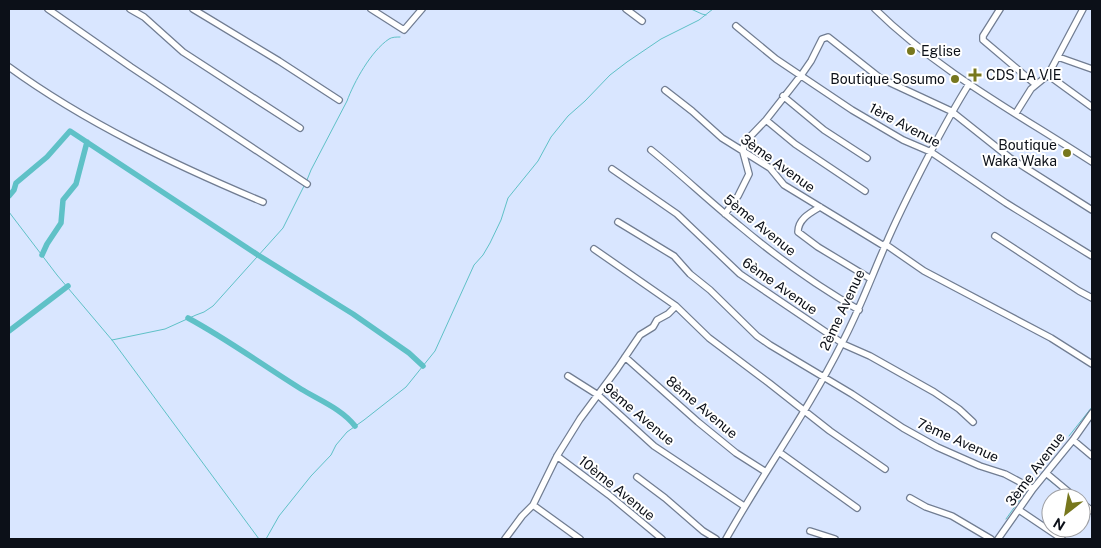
<svg xmlns="http://www.w3.org/2000/svg" width="1101" height="548" viewBox="0 0 1101 548" font-family="'Public Sans',sans-serif">
	<style>
		.lines { fill: none; stroke-linecap: round; stroke-linejoin: round }
		.stream { stroke: #5fc1c7; stroke-width: 1 }
		.canal { stroke: #5fc1c7; stroke-width: 5.5 }
		.street-casing { stroke: #717d92; stroke-width: 8 }
		.street { stroke: #fff; stroke-width: 5.5 }
		.poi-dot { fill: #77771d; stroke: #fff; stroke-width: 2 }
		.labels { text-anchor: middle; dominant-baseline: central; stroke-width: 4; stroke-linejoin: round; paint-order: stroke }
		.poi-label { font-size: 14px; fill: #0c1018; stroke: #fff; text-anchor: start }
		.street-label { font-size: 14px; fill: #0c1018; stroke: #fff }
	</style>
	<rect width="100%" height="100%" fill="#d9e6ff"/>
	<g class="lines">
		<!-- stream -->
		<path class="stream" d="M691,9L702,14L706,15
			M307,180L311,170L347,101C354,82 371,51 389,39C392,37 396,37 400,37
			M9,212L57,275L112,340L259,539
			M112,340L165,329L196,315L204,312L213,306L283,228L304,186
			M1069,436L1092,407
			M1045,477L1063,491
			M1018,513L1057,539
			M1006,519L1028,488
			M266,539L279,516L311,476L331,455L336,445L347,432L364,420L406,387L435,351L474,265L483,255L490,243L501,220L508,198L538,161L551,137L568,116L585,101L610,75L627,62L661,39L699,20L713,9"/>
		<!-- canal -->
		<path class="canal" d="M9,196L14,190L16,183L47,157L70,131L258,255L353,314L409,353L423,366
			M42,255L47,244L61,223L63,200L76,184L87,142
			M188,318C227,339 264,366 301,389C319,400 342,409 355,426
			M9,331L68,286"/>
		<defs>
			<path id="street" d="M48,9L131,67L307,184
				M130,9L144,17L183,52L300,128
				M193,9L279,61L339,100
				M371,9L404,30L422,9
				M626,9L642,21
				M875,9C938,71 1018,114 1092,162
				M1000,9L983,36V40L1035,84
				M736,26L776,59L852,110L903,140L931,152L1006,203L1092,256
				M1058,57L1092,69
				M9,67C86,123 175,165 263,202
				M1048,75L1092,107
				M665,90L692,111L722,138L770,168L784,185L884,246
				M783,96L824,130L867,158
				M1016,113L1031,89L1048,75L1083,9
				M766,120L795,144L865,191
				M651,150C682,175 710,202 741,227C778,258 817,286 859,310
				M612,169L677,214L740,274L845,345L870,356L934,392L959,409L973,422
				M820,207C810,213 798,219 798,232L818,247L871,279
				M725,214L738,196L749,174L743,152L744,143L766,120L802,74L811,61L822,39L828,37L880,78L951,111L1010,158L1092,210
				M618,222L674,256L690,274L710,290L757,336L770,345L852,394L903,428L937,447L980,466L1005,474L1033,489
				M995,236L1079,291L1092,298
				M885,244L924,271L1051,338L1092,364
				M594,249L676,306
				M625,357L698,422L736,453L766,472
				M568,376L598,395L654,446L744,506
				M1073,440L1092,456
				M779,452L857,508
				M557,456L609,495L662,539
				M1046,473L1076,498
				M637,477L665,498L703,531L716,539
				M910,498L926,507L952,516L991,539
				M1081,502L1092,511
				M533,505L580,539
				M1019,510L1062,539
				M810,531L835,539
				M505,539L522,516L533,505L557,456L580,419L617,369L640,335L653,327L657,320L668,314L676,306L709,338L769,383L830,431L885,469
				M726,539C763,473 808,411 842,343C859,311 871,278 885,246C898,215 913,186 928,157C941,132 954,108 969,84
				M998,539L1033,489L1073,440L1092,413"/>
		</defs>
		<!-- street casing -->
		<use href="#street" class="street-casing"/>
		<!-- street -->
		<use href="#street" class="street"/>
	</g>
	<!-- markers -->
	<g class="poi-dot">
		<circle cx="911" cy="51" r="5"/>
		<path d="M972.5 67.5h5v5h5v5h-5v5h-5v-5h-5v-5h5z"/>
		<circle cx="955" cy="79" r="5"/>
		<circle cx="1067" cy="153" r="5"/>
	</g>
	<g class="labels">
		<!-- poi labels -->
		<g class="poi-label">
			<text x="921" y="51">Eglise</text>
			<text x="986" y="75">CDS LA VIE</text>
			<text x="945" y="79" text-anchor="end">Boutique Sosumo</text>
			<text x="1057" y="145" text-anchor="end">Boutique<tspan x="1057" dy="16">Waka Waka</tspan></text>
		</g>
		<!-- street labels -->
		<g class="street-label">
			<text transform="translate(905 125) rotate(28)">1ère Avenue</text>
			<text transform="translate(778 163) rotate(36)">3ème Avenue</text>
			<text transform="translate(760 225) rotate(39)">5ème Avenue</text>
			<text transform="translate(780 286) rotate(35)">6ème Avenue</text>
			<text transform="translate(842 310) rotate(-65)">2ème Avenue</text>
			<text transform="translate(702 407) rotate(40)">8ème Avenue</text>
			<text transform="translate(639 414) rotate(40)">9ème Avenue</text>
			<text transform="translate(958 440) rotate(24)">7ème Avenue</text>
			<text transform="translate(1035 469) rotate(-53)">3ème Avenue</text>
			<text transform="translate(617 488) rotate(39)">10ème Avenue</text>
		</g>
	</g>
	<!-- border -->
	<rect width="1101" height="548" fill="none" stroke="#0c1018" stroke-width="20"/>
	<!-- north arrow -->
	<g transform="translate(1066 513) rotate(211)"><circle r="24" fill="#ffffff" stroke="#9e9fa3"/>
	<path d="M0-4L9 19L0 12L-9 19Z" fill="#77771d"/>
	<text y="-8" font-size="14" font-weight="bold" text-anchor="middle" fill="#0c1018">N</text>
	</g>
</svg>
